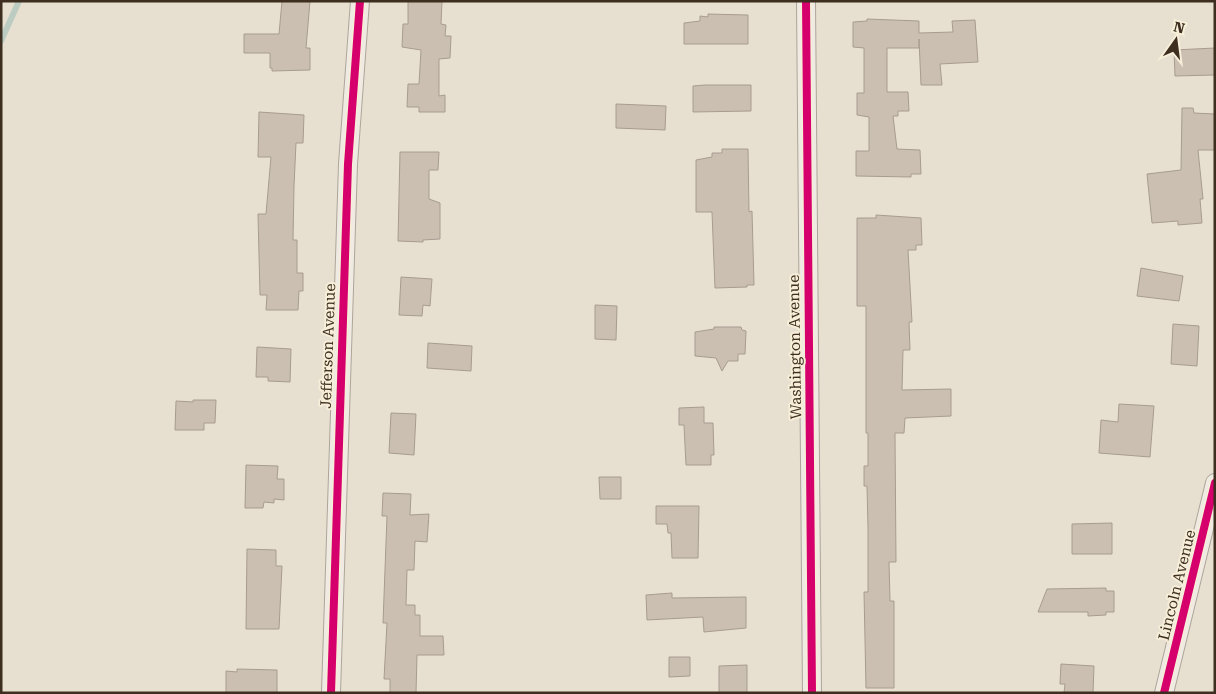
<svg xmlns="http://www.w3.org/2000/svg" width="1216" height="694" viewBox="0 0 1216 694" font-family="'Roboto Serif',serif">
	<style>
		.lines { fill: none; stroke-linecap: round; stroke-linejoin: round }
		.stream { stroke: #bcccc2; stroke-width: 6 }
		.building { fill: #cbbfb2; stroke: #a89c90 }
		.street-casing { stroke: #ada599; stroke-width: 20 }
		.street { stroke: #efebe3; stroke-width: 18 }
		.cycleway-casing { stroke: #f7eed8; stroke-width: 11 }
		.cycleway { stroke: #d6006c; stroke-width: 8 }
		.labels { text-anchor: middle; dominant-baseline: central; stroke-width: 4; stroke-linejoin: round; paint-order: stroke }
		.street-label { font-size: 15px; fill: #3d2e20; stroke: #f7eed8 }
	</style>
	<rect width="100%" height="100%" fill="#e7e0d1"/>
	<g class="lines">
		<!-- stream -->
		<path class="stream" d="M1,41L19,1"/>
	</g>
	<!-- building -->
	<path class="building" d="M282,1H310L306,48H310V70L272,71V68H270V53H244V34H279Z
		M408,1H442L441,24L446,25L445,36H451L450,58L439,59V96L445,95V112H419V107H407L408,84H419L421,50L402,47L403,24H408Z
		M708,14L748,15V44H684V23L700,21V16L708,17Z
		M867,19L919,21V33L953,32L952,21L975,20L978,62L940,64L942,85H921L919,39V48H887V92H908L909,111H898V116H893L897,149L920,150L921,174H911V177L856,176V151H869V117L857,115V93H864V48L853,47V22L867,21Z
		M1215,48V75L1175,76L1174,50Z
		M705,85H751V111L693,112V86Z
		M616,104L666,106L665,130L616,128Z
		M1182,108H1193L1194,113L1215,114V150H1198L1203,199H1200L1202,223L1178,225V221L1152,223L1147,174L1181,170Z
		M259,112L304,115L303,143H296L294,186L293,240H297V273H303V291H299L298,310H266L267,295H260L258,214H266L271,157H258Z
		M722,149H748L749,212L752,211L754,285H747V287L715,288L712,212H696V160L712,157V153H722Z
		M400,152H439L438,170H429V199L440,203V239L423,240V242L398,241Z
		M876,215L921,218L922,245H916V250H908L912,322H909L910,350H903L902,390L951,389V416L905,418L904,433H895L896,562H889L890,601H894V688H866L864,592H868V528L867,486H864V466H868V433H866V306H857V218H876Z
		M1141,268L1183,276L1179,301L1137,296Z
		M401,277L432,279L430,306L423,305L422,316L399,315Z
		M595,305L617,306L616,340L595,339Z
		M1173,324L1199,326L1197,366L1171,364Z
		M714,327H741L742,330L746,331L745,354H738V361H728L722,371L716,358L695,356V332L714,329Z
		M428,343L472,346L471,371L427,368Z
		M257,347L291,349L290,382L268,381V377H256Z
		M193,400H216L215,423H204V430H175L176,401L193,402Z
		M1119,404L1154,406L1150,457L1099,453L1101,420L1118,422Z
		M704,407V423H713L714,455H711V465H686L684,425H679V408Z
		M391,413L416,414L414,455L389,453Z
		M246,465L278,466L277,479H284V500L274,499V503L264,502L263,508H245Z
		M599,477H621V499H600Z
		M383,493L411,494L410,515L429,514L427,542L415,541L414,570H407L406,605H415V615H420V636H443L444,655H417L416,693H390V679H384L387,623H383L387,516H382Z
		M656,506H699L698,558H672L671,533H668L667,524H656Z
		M1112,523V554H1072V524Z
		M247,549L276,550V566H282L279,629H246Z
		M1106,588V591H1114V612H1106V615L1088,616V612H1038L1047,589Z
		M672,593V598L746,597V628L704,632L703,617L647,620L646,595Z
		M669,657H690V676L669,677Z
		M1061,664L1094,666L1093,693H1064L1065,684H1060Z
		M747,665V693H719V666Z
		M237,669L277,670V693H226V671L237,672Z"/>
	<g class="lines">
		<defs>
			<path id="street" d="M806,1L812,693
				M331,693L348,164L360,1
				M1164,693L1215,483"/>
		</defs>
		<!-- street casing -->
		<use href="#street" class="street-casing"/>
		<!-- street -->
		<use href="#street" class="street"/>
		<defs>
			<path id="cycleway" d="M806,1L812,693
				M331,693L348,164L360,1
				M1164,693L1215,483"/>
		</defs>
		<!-- cycleway casing -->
		<use href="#cycleway" class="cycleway-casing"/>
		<!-- cycleway -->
		<use href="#cycleway" class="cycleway"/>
	</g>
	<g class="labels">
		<!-- street labels -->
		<g class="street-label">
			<text transform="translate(328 346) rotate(-88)">Jefferson Avenue</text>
			<text transform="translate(795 347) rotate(-91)">Washington Avenue</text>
			<text transform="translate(1177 585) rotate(-76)">Lincoln Avenue</text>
		</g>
	</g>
	<!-- border -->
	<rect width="1216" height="694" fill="none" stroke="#3d2e20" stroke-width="5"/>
	<!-- north arrow -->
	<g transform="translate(1176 40) rotate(14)" stroke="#f7eed8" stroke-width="4" paint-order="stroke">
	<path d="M0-4L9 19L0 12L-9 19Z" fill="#3d2e20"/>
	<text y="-8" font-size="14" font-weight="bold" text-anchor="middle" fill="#3d2e20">N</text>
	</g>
</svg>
